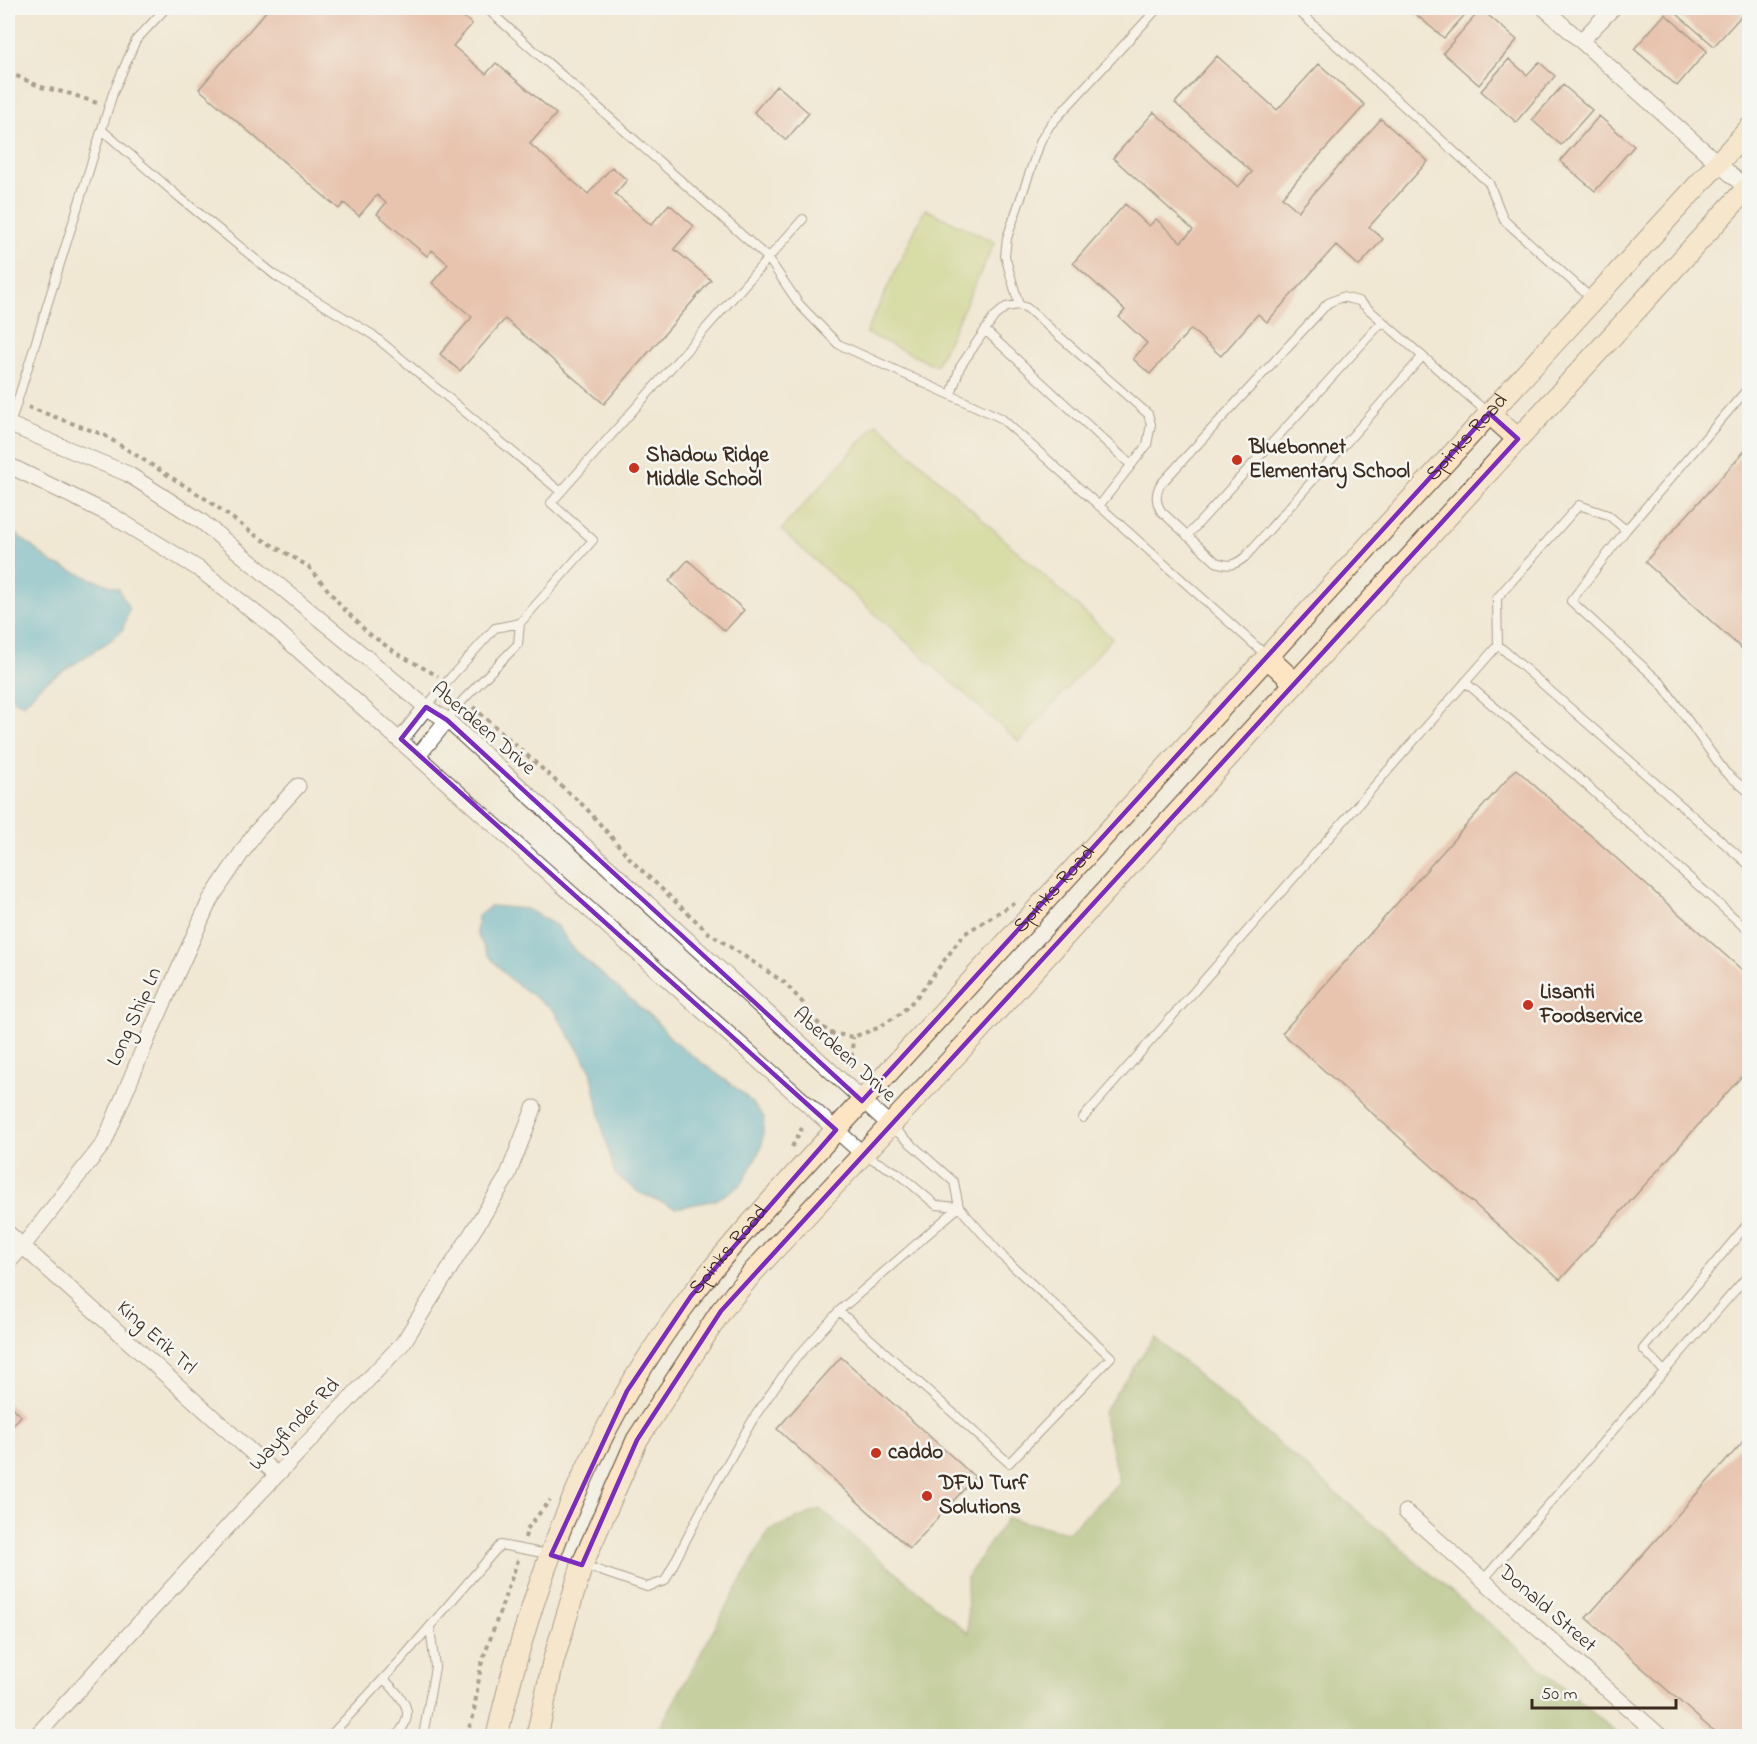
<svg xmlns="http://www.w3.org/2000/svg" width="1757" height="1744" viewBox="0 0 1757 1744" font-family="'Indie Flower',sans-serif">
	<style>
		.green { fill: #bace72; stroke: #7a7c48; stroke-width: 1.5 }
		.forest { fill: #93b164; stroke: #676e41; stroke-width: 1.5 }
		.water { fill: #4caecb; stroke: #446c74; stroke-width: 1.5 }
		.building { fill: #dd9a84 }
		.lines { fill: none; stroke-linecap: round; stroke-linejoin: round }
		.lane-casing { stroke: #564639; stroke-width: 10 }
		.street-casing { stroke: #564639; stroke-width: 17 }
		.secondary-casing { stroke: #564639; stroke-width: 23 }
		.path { stroke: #564639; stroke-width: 4; stroke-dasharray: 4.5 4.5; stroke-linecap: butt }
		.lane { stroke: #fff; stroke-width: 8 }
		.street { stroke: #fff; stroke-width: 15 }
		.secondary { stroke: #fde5c4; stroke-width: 21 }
		.marked { fill: none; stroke: #7b2cbf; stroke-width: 4.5; stroke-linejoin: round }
		.poi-dot { fill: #c8321e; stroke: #f6f6f2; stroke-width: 2 }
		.labels { text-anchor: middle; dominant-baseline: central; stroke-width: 5; stroke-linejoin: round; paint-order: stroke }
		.street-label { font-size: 21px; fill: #3b2a1e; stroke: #f6f6f2 }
		.poi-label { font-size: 21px; font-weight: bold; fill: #3b2a1e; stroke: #f6f6f2; text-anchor: start }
	</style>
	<rect width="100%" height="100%" fill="#f6f6f2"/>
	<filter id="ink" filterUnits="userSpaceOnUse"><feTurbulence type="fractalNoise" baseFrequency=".0167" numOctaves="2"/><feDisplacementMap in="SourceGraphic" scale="12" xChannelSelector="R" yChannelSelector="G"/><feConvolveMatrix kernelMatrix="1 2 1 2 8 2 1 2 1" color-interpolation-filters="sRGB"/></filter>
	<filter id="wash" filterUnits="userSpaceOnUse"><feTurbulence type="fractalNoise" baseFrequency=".008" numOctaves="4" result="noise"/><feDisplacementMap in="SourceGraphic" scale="24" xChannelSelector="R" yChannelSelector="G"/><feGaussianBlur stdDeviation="1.35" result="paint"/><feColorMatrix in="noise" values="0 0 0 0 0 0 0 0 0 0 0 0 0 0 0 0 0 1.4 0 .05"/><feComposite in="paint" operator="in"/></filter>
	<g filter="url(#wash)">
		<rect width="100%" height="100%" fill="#f0e8d3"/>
		<!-- green -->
		<path class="green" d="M925,209L995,242L936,366L866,333Z
			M877,423L1112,638L1019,742L781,530Z"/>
		<!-- forest -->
		<path class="forest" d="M1154,1337L1620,1736H655L769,1530L820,1509L968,1633L967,1577L1007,1518L1068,1532L1119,1483L1103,1413Z"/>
		<!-- water -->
		<path class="water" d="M8,530L19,536L52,563L119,589L129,609L123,629L110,641L40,686L24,704L8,697Z
			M491,906L527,909L557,926L575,951L656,1021L673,1041L745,1095L764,1117L762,1146L742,1184L716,1200L676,1208L640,1193L615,1174L602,1126L591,1070L554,1011L511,980L488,955L476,932L478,916Z"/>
		<g id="blocks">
			<!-- building -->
			<path class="building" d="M269,8H453L472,24L453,46L486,74L496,63L556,114L530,144L588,194L612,167L627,180L615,194L651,225L669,204L694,226L674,249L711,280L604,404L505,319L460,371L440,354L472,317L432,283L448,264L432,250L427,256L377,214L386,203L377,195L359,216L344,203L339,209L199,89Z
				M1417,8H1471L1444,38L1413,12Z
				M1670,8H1736L1743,14L1714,46Z
				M1481,9L1517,40L1479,85L1443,53Z
				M1665,14L1707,51L1677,86L1634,49Z
				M1217,56L1277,110L1319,64L1365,105L1282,197L1298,211L1381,119L1428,161L1369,227L1383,239L1359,266L1336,245L1267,322L1258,314L1221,356L1191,329L1150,374L1133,359L1147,343L1119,317L1125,310L1073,263L1125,204L1149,226L1156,219L1181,242L1193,230L1113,158L1154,112L1238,187L1252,172L1175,103Z
				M1509,59L1527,75L1539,62L1555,76L1516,122L1481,91Z
				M777,85L809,113L786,140L754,112Z
				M1563,85L1592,110L1561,145L1532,120Z
				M1599,116L1634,146L1595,191L1560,161Z
				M1750,445V656L1645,562Z
				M688,560L744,610L725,631L669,581Z
				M1516,769L1750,977V1067L1560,1280L1282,1033Z
				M841,1357L975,1477L910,1549L777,1429Z
				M8,1403L21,1416L8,1431Z
				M1750,1434V1736H1719L1586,1618Z"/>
		</g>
	</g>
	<g filter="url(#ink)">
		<use href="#blocks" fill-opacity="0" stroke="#564639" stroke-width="1.5"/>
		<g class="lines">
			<defs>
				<path id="lane" d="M486,8L768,258L799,304L838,344L1001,418L1267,656
					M1295,8L1489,183L1504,220L1591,298
					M102,130L179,197L276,276L373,335L561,492
					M1019,305L1005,256L1007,238L1041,140L1050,125L1158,8
					M985,330L1131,465
					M1422,357L1245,557C1235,565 1229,567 1216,562L1161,511C1156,502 1155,495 1160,485L1328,303L1342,297L1359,301L1488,413
					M951,395L960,367L994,317L1006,307L1019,305L1027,308L1148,414L1151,424L1147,445L1099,506
					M10,425L113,93L136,40L166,8
					M1626,530L1750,386
					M1187,536L1382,322
					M1498,645L1497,598L1579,505L1608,515L1626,530L1571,601L1661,683L1725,772L1750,793
					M1465,682L1574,774L1750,932
					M426,707L450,678L495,628L520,623L593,540L551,503L803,219
					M447,720L464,699L518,644L520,623
					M1083,1118L1498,645L1750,866
					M864,1155L898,1173L936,1205L959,1207
					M839,1311L1009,1463L1111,1357L1004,1258L959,1207L954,1182L892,1127
					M1664,1371L1643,1349L1750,1221
					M583,1565L647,1587L665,1581L708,1497L755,1416L791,1364L839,1311L959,1207
					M1483,1580L1750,1273
					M384,1679C402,1698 419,1712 396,1736
					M330,1736L400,1661L500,1545L548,1554
					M423,1736L435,1667L430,1627"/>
				<path id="street" d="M1544,8L1746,188
					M1581,41L1613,8
					M8,424L128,474L201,521L426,707L447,720L890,1125
					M8,465L111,515L199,569L267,622L863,1154
					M401,739L426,707
					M418,756L447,720
					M8,1233L277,1475
					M8,1263L23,1246L104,1143L147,1040L210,900L255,833L298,786
					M1406,1512L1660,1736
					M36,1736L233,1521L403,1343L507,1177L534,1108"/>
				<g id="secondary">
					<path d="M1489,413L1518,439"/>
					<path d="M1267,657L1295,683"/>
					<path id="s1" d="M497,1736C532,1580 593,1423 692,1295C744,1227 805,1165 862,1101L1750,128"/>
					<path d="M537,1736L553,1662L582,1565L637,1440L721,1311L754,1271L968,1042L1750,185"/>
				</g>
			</defs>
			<!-- lane casing -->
			<use href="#lane" class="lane-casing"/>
			<!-- street casing -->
			<use href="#street" class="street-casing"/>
			<!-- secondary casing -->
			<use href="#secondary" class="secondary-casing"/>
			<!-- path -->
			<path class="path" d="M8,72L41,87L71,94L97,103
				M28,407L104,435L209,501L255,535L308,566L344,609L368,633L398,654L438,676
				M473,707L585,807L635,864L709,933L785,983L803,1003L812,1018L830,1033L853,1037L878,1028L901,1013L916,998L964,934L1014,903
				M851,1066L853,1037
				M792,1147L802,1128
				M525,1538L527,1529L550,1500
				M466,1736L473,1717L481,1665L518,1560"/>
			<!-- lane -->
			<use href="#lane" class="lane"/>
			<!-- street -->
			<use href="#street" class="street"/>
			<!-- secondary -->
			<use href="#secondary" class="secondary"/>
		</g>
	</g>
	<!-- marked area -->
	<path d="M0 0H1757V1744H0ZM1489,413L1518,439L721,1311L637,1440L582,1565L551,1555L627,1391L691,1296L836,1130L401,739L426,707L447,720L862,1101Z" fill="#f0e8d3" fill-opacity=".55" fill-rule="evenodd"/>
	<path class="marked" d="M1489,413L1518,439L721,1311L637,1440L582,1565L551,1555L627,1391L691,1296L836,1130L401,739L426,707L447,720L862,1101Z"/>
	<!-- markers -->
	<g class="poi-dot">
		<circle cx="1237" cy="460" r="6"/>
		<circle cx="634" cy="468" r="6"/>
		<circle cx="1528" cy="1005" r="6"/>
		<circle cx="876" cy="1453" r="6"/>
		<circle cx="927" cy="1496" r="6"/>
	</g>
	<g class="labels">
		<!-- street labels -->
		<g class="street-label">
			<text stroke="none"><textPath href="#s1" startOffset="1642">Spinks Road</textPath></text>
			<text transform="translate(483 729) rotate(41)">Aberdeen Drive</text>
			<text stroke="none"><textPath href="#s1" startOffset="1030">Spinks Road</textPath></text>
			<text transform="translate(135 1017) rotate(-66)">Long Ship Ln</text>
			<text transform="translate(844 1055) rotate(42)">Aberdeen Drive</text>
			<text stroke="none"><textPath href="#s1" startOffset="544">Spinks Road</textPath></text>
			<text transform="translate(156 1338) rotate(42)">King Erik Trl</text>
			<text transform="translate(295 1425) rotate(-46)">Wayfinder Rd</text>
			<text transform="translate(1547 1609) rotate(41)">Donald Street</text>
		</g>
		<!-- poi labels -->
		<g class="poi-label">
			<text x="1249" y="448">Bluebonnet<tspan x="1249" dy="24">Elementary School</tspan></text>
			<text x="646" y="456">Shadow Ridge<tspan x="646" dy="24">Middle School</tspan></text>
			<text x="1540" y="993">Lisanti<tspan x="1540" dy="24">Foodservice</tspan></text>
			<text x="888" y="1453">caddo</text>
			<text x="939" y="1484">DFW Turf<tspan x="939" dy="24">Solutions</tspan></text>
		</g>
	</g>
	<!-- margin -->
	<rect width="1757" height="1744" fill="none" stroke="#f6f6f2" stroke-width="30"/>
	<!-- scale -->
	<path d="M1532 1699v9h144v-9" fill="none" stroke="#3b2a1e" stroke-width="3"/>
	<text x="1541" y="1699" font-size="18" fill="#3b2a1e" stroke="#f6f6f2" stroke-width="4.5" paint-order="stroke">50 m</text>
</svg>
